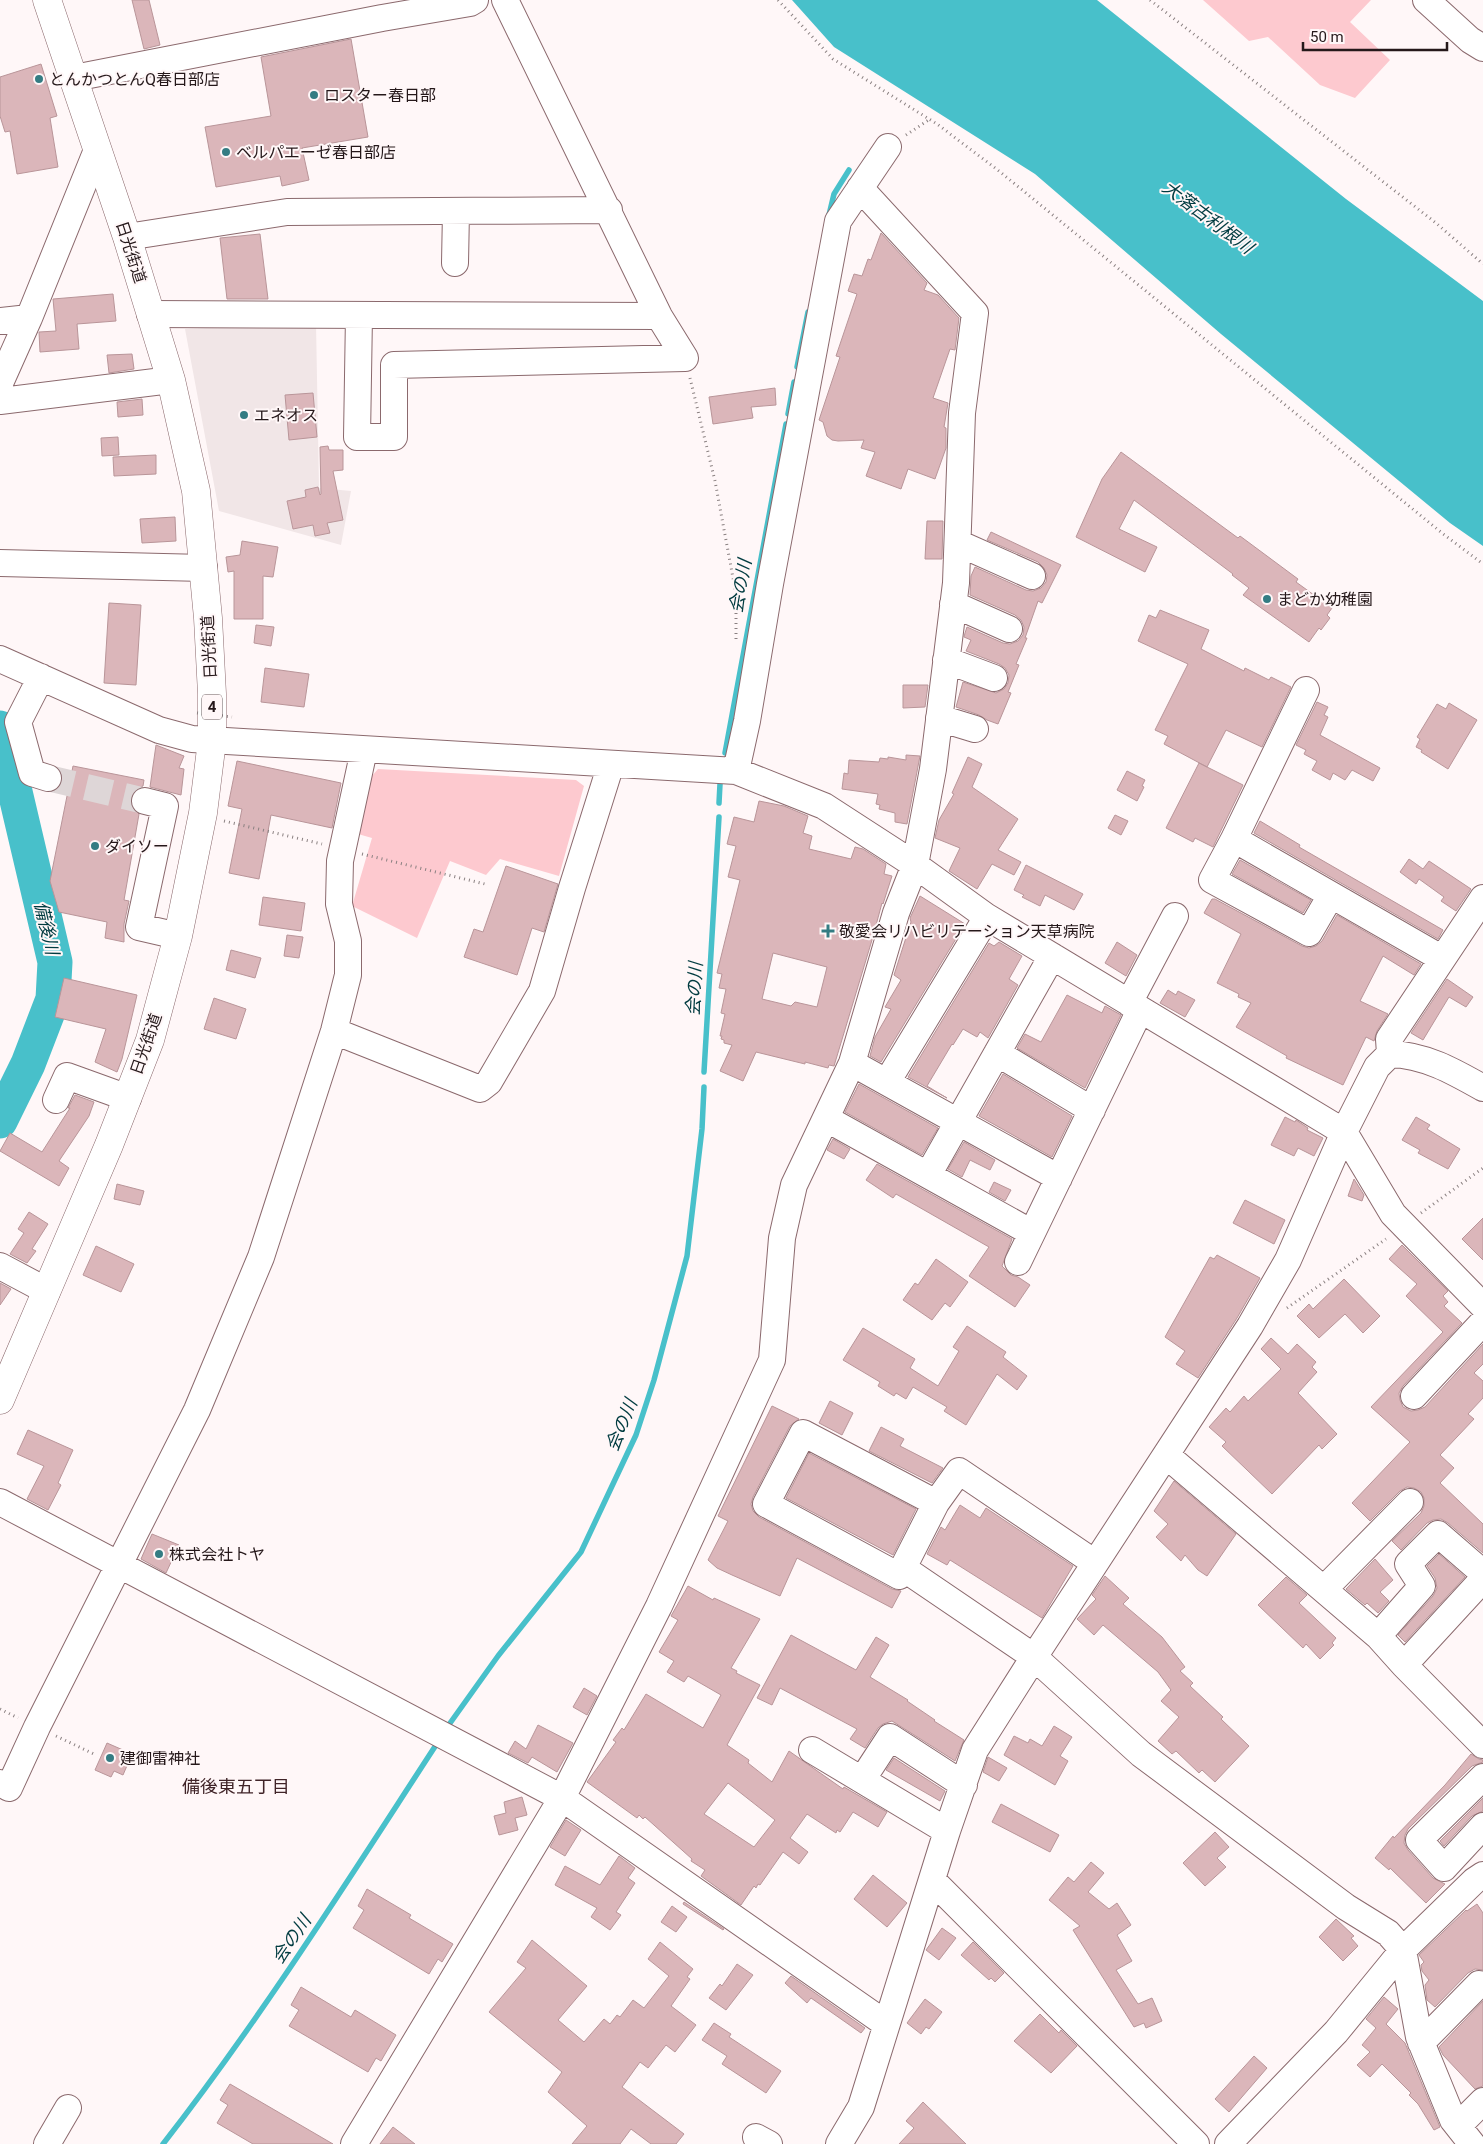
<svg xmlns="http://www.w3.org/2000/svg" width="1483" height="2144" viewBox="0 0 1483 2144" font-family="Roboto,'Noto Sans JP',sans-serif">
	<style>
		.built { fill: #f1e6e7 }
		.green { fill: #fdc9cf }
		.water { fill: #48c0ca }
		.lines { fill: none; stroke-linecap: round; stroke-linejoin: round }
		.stream { stroke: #48c0ca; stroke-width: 5.5 }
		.river { stroke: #48c0ca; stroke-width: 35 }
		.building { fill: #dbb6ba; stroke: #b99599; fill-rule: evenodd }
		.minor-tunnel { stroke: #ded6d7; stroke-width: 26; stroke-dasharray: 26 13; stroke-linecap: butt }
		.minor-casing { stroke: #8b696d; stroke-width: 28 }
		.highway-casing { stroke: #8b696d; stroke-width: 29 }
		.path { stroke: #8a8081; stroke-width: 3; stroke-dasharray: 1 4; stroke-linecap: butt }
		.minor { stroke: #fff; stroke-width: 26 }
		.highway { stroke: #fff; stroke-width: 28 }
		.path-bridge { stroke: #8a8081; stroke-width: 3; stroke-dasharray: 1 4; stroke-linecap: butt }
		.poi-dot { fill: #347c83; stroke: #fff7f8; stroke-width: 2 }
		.labels { text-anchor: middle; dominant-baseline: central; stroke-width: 4; stroke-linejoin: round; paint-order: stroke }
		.shield { fill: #fff7f8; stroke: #665b5d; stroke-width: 1 }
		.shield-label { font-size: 15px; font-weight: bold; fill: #25181a }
		.poi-label { font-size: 16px; fill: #25181a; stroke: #fff7f8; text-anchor: start }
		.street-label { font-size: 16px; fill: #25181a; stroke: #fff7f8 }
		.water-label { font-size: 18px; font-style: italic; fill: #013b40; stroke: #fff7f8 }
		.neighbourhood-label { font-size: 18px; fill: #402428; stroke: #fff7f8 }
	</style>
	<rect width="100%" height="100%" fill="#fff7f8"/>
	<!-- built -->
	<path class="built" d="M316,323L319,488L351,491L341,545L219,511L185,329Z"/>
	<!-- green -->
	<path class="green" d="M1203,0H1371L1350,22L1390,60L1355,98L1320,85L1268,37L1249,41Z
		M378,769L576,780L584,786L559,876L500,859L486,875L450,861L417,938L352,906L372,838L358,834L371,777Z"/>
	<!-- water -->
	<path class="water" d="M792,0H1097L1346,199L1483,301V546L1450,523L1221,334L1035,174L834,47Z"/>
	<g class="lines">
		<!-- stream -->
		<path class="stream" d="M829,215L834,194L849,170
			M797,367L808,312
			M788,414L794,382
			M725,753L786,424
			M719,803L720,784
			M704,1072L719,817
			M448,1726L498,1656L581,1552L636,1435L654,1380L687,1256L702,1129L704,1087
			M163,2144C262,2017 348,1880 436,1745"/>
		<!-- river -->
		<path class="river" d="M0,728L55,962L53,999L28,1064L0,1121"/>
	</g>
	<!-- building -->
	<path class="building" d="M132,0H149L160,45L144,49Z
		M351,39L368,137L302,148L309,180L282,186L280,176L216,187L205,127L271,116L261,57Z
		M41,64L57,116L50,118L58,167L17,174L10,131L5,132L0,116V77Z
		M881,233L927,283L924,290L938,295L959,318L955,350L950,349L933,398L948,403L944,427L946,428V448L935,479L908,469L901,489L866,476L875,452L861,448L864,440L838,441L832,440L827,436L823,422L819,420L840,357L836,356L857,294L848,291L854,274L862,276L868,259L871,260Z
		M260,234L268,299H227L220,238Z
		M113,294L116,321L77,324L79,349L40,352L39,332L56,331L53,299Z
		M132,354L134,369L109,373L107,355Z
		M775,388L776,405L751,407L753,418L713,424L709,397Z
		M313,393L317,437L289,440L285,395Z
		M142,399L143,415L118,417L117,402Z
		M118,437L119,455L102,456L101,438Z
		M328,446L329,450H343V470L333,471L343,520L327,523L330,533L315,536L313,525L293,529L287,501L306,497L305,490L318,487L320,495L321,494L320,447Z
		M1121,452L1238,538L1240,536L1298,579L1296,582L1332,608L1327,615L1330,618L1321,630L1319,628L1309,642L1243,595L1249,588L1232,575L1233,574L1134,500L1119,529L1157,547L1145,572L1076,537L1102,479Z
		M156,455V474L114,476L113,457Z
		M175,517L176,541L142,543L140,519Z
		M927,521H943L942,559H925Z
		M991,532L1061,565L1042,603L1038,601L1025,638H1027L1016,664L1019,665L1008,692L1011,693L998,724L987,720L979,715L956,707L963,682L996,693L1004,689L1008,683L1009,675L1005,668L999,664L966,651L971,640L964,637L965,633L967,627L1003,643L1010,644L1018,641L1023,635L1024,627L1021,620L1015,615L970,595L971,576L975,567L1026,590L1033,591L1041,588L1046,582L1047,575L1044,568L1038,562L987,540Z
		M242,541L278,547L273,577L263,576V619H234V571L228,572L226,557L240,555Z
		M109,603L141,605L136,685L104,683Z
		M1160,610L1209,630L1201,649L1244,671L1245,668L1269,680L1271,677L1291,687L1262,747L1226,730L1207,767L1164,744L1168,736L1155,730L1188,664L1138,641L1149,615L1156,618Z
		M256,625L274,627L271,646L254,643Z
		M265,668L309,674L304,707L261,702Z
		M903,685H928L925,707L903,708Z
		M1317,702L1328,707L1324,715L1328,717L1320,735L1380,768L1373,781L1352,770L1345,780L1333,773L1330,780L1312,770L1317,761L1304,754L1306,750L1296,745Z
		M1449,703L1477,720L1448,769L1421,752L1422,750L1416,747L1420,739L1417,737L1437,704L1446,709Z
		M156,745L184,756L179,768L184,769L181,795L150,787Z
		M906,755L920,756L907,824L895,822V813L879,809L880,805L876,804L878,794L842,789L844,773L848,774L849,760L879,762L880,758L888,759V757L906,760Z
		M968,757L982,764L972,787L1018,819L998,850L1021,862L1014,875L992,864L977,889L949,871L960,848L935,838L939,820L954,794L952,793Z
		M237,761L341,783L332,828L271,815L259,879L229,873L242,809L228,806Z
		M1199,763L1243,785L1213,847L1195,838L1193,842L1166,828Z
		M73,766L144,780L143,786L135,790L130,798L131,806L139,814L124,900L129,901L124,924V942L105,938L107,922L59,912L50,881Z
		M1127,771L1145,780L1142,786L1144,787L1137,801L1117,790Z
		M759,801L784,806L808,816L803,833L812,836L809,849L851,859L855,847L863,849L886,864L884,874L892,876L883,904L882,903L872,940L834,1066L829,1065L828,1068L805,1062V1064L756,1052L743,1081L720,1071L732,1045L724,1043V1040L721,1039L722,1036H720L725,1014L721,1013L726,989L719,988L722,974L717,973L740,880L728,877L736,846L727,844L734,817L754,822ZM773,953L827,967L817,1007L795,1002L791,1006L762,999Z
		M1115,815L1128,821L1121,835L1108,828Z
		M1260,821L1300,845L1299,847L1443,930L1438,939L1254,833Z
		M1409,859L1423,869L1429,861L1471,889L1456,911L1441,901L1444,897L1419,879L1416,884L1400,872Z
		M1240,860L1311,900L1303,913L1232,874Z
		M1026,865L1083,894L1074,910L1045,895L1040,906L1022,897L1024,895L1014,890Z
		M506,866L558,884L544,932L532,928L517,975L464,957L474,929L483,932Z
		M920,896L965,924L881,1062L870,1056L875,1037L891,1009L885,1007L901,980L894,975L911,922L910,918Z
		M263,897L305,903L301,931L259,925Z
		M1212,899H1215L1302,946L1309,948L1316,946L1322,941L1337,915L1421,964L1414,975L1383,956L1360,1001L1388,1014L1377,1031L1374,1041L1366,1037L1343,1085L1286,1058L1287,1056L1236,1027L1251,1003L1238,997L1239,994L1217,983L1241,934L1204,913Z
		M287,935L303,937L299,958L284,956Z
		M999,942L1022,956L1009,979L1018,985L988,1038L980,1032L977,1037L963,1029L953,1045L952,1044L927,1086L947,1098L908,1077L989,943L994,946Z
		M1117,942L1137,955L1126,976L1105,963Z
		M231,950L261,958L255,978L226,970Z
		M64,978L137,995L122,1059L117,1072L95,1062L106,1029L55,1017Z
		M1447,979L1473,997L1466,1007L1449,997L1423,1040L1411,1033Z
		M1168,990L1176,995L1178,991L1195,1000L1185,1017L1160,1003Z
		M1067,995L1102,1013L1105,1006L1121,1015L1085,1088L1017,1048L1025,1034L1041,1042Z
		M214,998L246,1009L236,1039L204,1029Z
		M1003,1074L1072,1116L1052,1157L979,1116Z
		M859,1084L938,1128L922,1155L845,1112Z
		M75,1095L94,1102L89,1116L59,1161L69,1168L59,1186L0,1151L10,1133L42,1152L70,1108H68Z
		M1285,1117L1295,1122L1296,1120L1308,1128L1307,1130L1323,1138L1314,1156L1298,1148L1294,1156L1271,1145Z
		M1416,1117L1430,1125L1427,1129L1460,1149L1448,1169L1418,1153L1420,1150L1402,1140Z
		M833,1139L850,1149L844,1159L827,1150Z
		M964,1142L995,1160L990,1170L970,1160L962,1177L948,1169Z
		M877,1164L1012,1239L1002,1266L1011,1275L1018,1277L1030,1285L1015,1307L969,1276L989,1247L896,1194L893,1198L866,1180Z
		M1354,1179L1364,1195L1362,1201L1348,1196Z
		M994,1182L1011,1190L1005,1201L989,1192Z
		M117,1184L144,1191L140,1205L114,1199Z
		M1245,1200L1285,1220L1274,1244L1233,1223Z
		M29,1212L48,1224L32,1249L36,1251L27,1263L10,1254L24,1233L18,1229Z
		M1483,1218V1260L1462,1239Z
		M1402,1245L1448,1291L1443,1296L1448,1302L1444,1306L1462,1323L1403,1386L1399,1393L1400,1400L1403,1407L1411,1411L1418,1410L1425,1407L1483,1344V1364L1474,1373L1483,1381V1398L1468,1414L1474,1419L1440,1455L1454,1468L1440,1483L1483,1524V1553L1448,1523L1441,1519L1433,1520L1427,1523L1401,1550L1392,1541L1421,1513L1424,1506V1498L1421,1492L1414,1488L1407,1487L1400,1491L1370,1521L1352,1503L1410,1442L1371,1407L1443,1332L1406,1296L1417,1284L1389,1259Z
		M96,1246L134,1264L121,1292L83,1275Z
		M1217,1255L1260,1278L1237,1318L1198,1378L1176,1364L1185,1351L1165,1337L1210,1257L1214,1259Z
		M936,1259L968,1282L950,1307L945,1303L932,1320L903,1300L915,1283L918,1285Z
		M1344,1279L1380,1316L1363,1333L1345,1314L1319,1338L1297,1316L1309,1304L1313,1309Z
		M0,1283L11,1289L0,1305Z
		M967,1326L1006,1352L1003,1357L1027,1376L1017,1390L997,1374L966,1425L944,1411L947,1407L913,1387L906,1399L896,1393L894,1396L878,1386L880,1382L843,1360L863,1328L915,1359L910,1368L938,1386L959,1351L953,1347Z
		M1271,1338L1288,1354L1297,1344L1316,1362L1312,1367L1317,1372L1298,1393L1337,1434L1322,1449L1319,1445L1272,1494L1222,1446L1226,1442L1209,1427L1226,1408L1230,1412L1244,1396L1248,1401L1281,1369L1261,1349Z
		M830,1401L853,1413L842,1435L819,1423Z
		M772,1406L799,1419L790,1426L753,1497L751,1504L753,1511L759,1517L892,1589L901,1591L892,1608L797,1558L780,1596L732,1575L717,1568L708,1560L728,1521L718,1516Z
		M881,1427L904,1439L900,1446L943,1468L932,1483L869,1451Z
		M28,1430L73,1450L58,1483L61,1485L48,1510L27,1499L44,1466L17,1454Z
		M809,1453L916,1509L893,1555L786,1498Z
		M1174,1481L1236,1534L1207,1576L1198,1570L1185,1555L1181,1561L1156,1537L1168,1524L1154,1511Z
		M960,1505L980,1518L986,1508L1073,1566L1042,1618L950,1560L947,1565L927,1554L941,1527L945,1530Z
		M152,1534L179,1545L166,1573L141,1559Z
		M1439,1554L1465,1577L1405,1642L1398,1635L1433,1596L1437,1588L1435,1578L1427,1566Z
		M1375,1559L1393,1580L1380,1592L1389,1601L1378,1613L1367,1603L1365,1605L1346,1589Z
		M1105,1576L1129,1598L1123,1604L1162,1637L1185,1667L1180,1671L1193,1683L1190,1686L1223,1717L1221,1719L1249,1746L1215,1782L1202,1770L1199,1773L1176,1751L1172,1754L1158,1741L1179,1717L1161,1701L1171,1690L1158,1672L1103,1625L1094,1635L1077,1619L1096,1599L1092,1595Z
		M1286,1577L1307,1595L1299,1603L1336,1638L1332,1643L1334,1645L1320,1659L1306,1644L1303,1648L1258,1605Z
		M688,1586L713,1600L714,1598L760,1619L731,1668L737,1671L736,1673L760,1685L727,1745L749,1760L748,1763L772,1782L789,1751L843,1789L844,1787L887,1812L878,1827L853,1812L840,1832L837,1830L836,1833L807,1814L790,1838L808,1852L799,1864L783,1852L760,1885L758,1884L756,1888L754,1886L741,1905L701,1876L705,1870L691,1861L692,1859L645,1817L643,1819L639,1815L637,1818L587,1782L616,1742L613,1740L622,1728L624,1730L646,1694L703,1728L721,1695L688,1676L684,1682L667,1672L674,1661L659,1652L678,1620L671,1616ZM728,1783L775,1820L754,1847L704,1814Z
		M791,1635L856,1670L876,1637L889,1645L870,1677L908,1700L907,1701L935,1720L934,1721L964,1740L955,1761L892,1721L883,1724L878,1728L865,1748L850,1739L857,1729L780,1688L772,1705L757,1698Z
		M584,1688L597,1696L587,1715L573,1707Z
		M538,1725L573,1743L557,1772L532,1757L528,1763L508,1753L515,1741L526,1749Z
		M1054,1726L1072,1737L1060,1756L1068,1761L1055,1785L1004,1755L1014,1736L1028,1743L1030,1739L1042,1746Z
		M107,1743L123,1750L120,1757L129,1761L123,1775L114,1771L111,1777L95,1770Z
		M1471,1754L1479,1759L1483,1760V1762L1472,1766L1408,1829L1405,1835L1404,1843L1408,1850L1433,1878L1445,1884L1426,1903L1390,1868L1389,1870L1375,1858L1393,1836L1394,1838L1445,1785Z
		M988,1757L1007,1768L999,1781L983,1772Z
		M894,1758L945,1791L940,1801L886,1770Z
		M522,1797L527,1815L515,1818L518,1830L499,1835L494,1816L506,1813L504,1802Z
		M1483,1798V1811L1472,1816L1444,1846L1440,1841Z
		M1001,1804L1059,1835L1050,1852L992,1822Z
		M566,1820L581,1830L565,1856L550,1847Z
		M1215,1832L1229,1847L1217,1858L1226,1867L1205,1886L1183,1863Z
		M619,1856L635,1868L628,1878L635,1883L616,1912L621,1915L610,1930L591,1917L597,1908L555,1885L565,1866L600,1885Z
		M1091,1862L1104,1873L1088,1892L1109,1909L1117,1903L1131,1925L1117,1935L1132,1961L1116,1970L1138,2004L1152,1998L1162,2021L1146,2028L1144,2023L1134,2027L1073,1930L1080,1926L1049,1900L1068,1877L1074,1882Z
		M873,1875L907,1903L887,1927L854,1899Z
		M367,1889L411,1915L409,1918L453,1944L442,1962L438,1959L429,1974L353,1928L364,1910L358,1906Z
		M684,1902L724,1929L723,1930L683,1904Z
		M1477,1904L1483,1913V1970L1475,1969L1468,1973L1435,2007L1427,2000L1425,1985L1429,1980L1422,1971L1421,1965L1424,1962L1419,1955L1466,1910L1467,1911Z
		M672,1906L687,1917L676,1932L661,1922Z
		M1336,1919L1354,1936L1351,1938L1358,1946L1343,1961L1319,1937Z
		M942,1928L956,1938L939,1960L926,1950Z
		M532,1940L587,1986L558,2020L584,2042L604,2019L610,2024L617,2015L620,2017L633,2000L644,2008L669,1976L648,1959L660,1942L693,1969L687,1977L690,1979L671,2006L696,2025L675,2052L666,2045L648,2068L640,2062L622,2087L684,2134L676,2144H651L631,2129L620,2144H572L587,2126L548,2092L562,2072L489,2012L526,1968L517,1962Z
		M973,1942L1004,1973L995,1982L991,1978L989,1980L961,1955Z
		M737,1964L753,1975L726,2010L709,1998L720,1984L722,1986Z
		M791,1976L865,2028L861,2033L811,1998L807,2003L785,1983Z
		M301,1987L351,2017L355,2010L396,2035L381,2061L376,2058L368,2072L289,2026L299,2010L291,2005Z
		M1384,1997L1398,2009L1386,2024L1405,2043L1440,2127L1434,2130L1418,2104L1409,2095L1411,2093L1382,2064L1370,2077L1357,2065L1370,2052L1362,2045L1376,2028L1366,2019Z
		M925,1999L942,2012L929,2029L926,2027L921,2034L907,2023Z
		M1483,2001V2086L1475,2089L1443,2055L1439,2047Z
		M1040,2014L1059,2033L1061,2030L1077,2046L1051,2073L1014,2041Z
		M714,2023L731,2034L729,2037L781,2071L766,2093L722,2064L727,2056L702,2040Z
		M1254,2056L1267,2068L1229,2112L1215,2099Z
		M230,2084L333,2144H253L217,2123L228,2105L220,2100Z
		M923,2102L966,2144H899L914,2128L906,2121Z
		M393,2127L415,2144H380Z"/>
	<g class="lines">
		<!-- minor-tunnel -->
		<path class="minor-tunnel" d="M48,778L145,801"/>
		<defs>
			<path id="minor" d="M1426,0L1470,40L1483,48
				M74,78L382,18L470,3L475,0
				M127,237L287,212L609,210
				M455,263L456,211
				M150,314L659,316
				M359,315L357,437H394V365L685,358L659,316L505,0
				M0,321L29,318
				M0,383L29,318L97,150
				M0,401L171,380
				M958,543L1032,576
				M0,563L204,568
				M953,604L1009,629
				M0,659L159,730L192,739L736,771L824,806L915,865L987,917L1344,1132L1393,1214L1483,1306
				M946,660L994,678
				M41,677L18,722L32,773L48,778
				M1306,690L1234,839L1441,958
				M939,718L975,729
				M736,771L747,721L770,584L838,221L888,147
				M145,801L165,806L139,927L178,936
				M1234,839L1212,880L1309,933L1331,895
				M1129,1003L1175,916
				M334,1031L480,1089L489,1082L542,991L572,888L611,764
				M997,1053L1092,1110
				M1390,1054L1389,1039L1483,898
				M852,1063L1059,1178
				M887,1082L987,917
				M56,1100L67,1076L128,1098
				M827,1119L1032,1233
				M928,1175L1052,956
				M1018,1262L1140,1010
				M0,1266L47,1291
				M1414,1396L1483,1322
				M1166,1455L1378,1636L1404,1665L1483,1745
				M0,1502L562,1798L886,2024
				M936,1503L803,1433L766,1504L899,1576L903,1568L1034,1657L1141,1754L1346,1907L1388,1933L1403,1950L1419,2037L1453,2120L1472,2144
				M903,1568L936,1503L959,1471L1095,1563
				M1324,1589L1410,1502
				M1378,1636L1422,1586L1408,1564L1438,1534L1483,1573
				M1404,1665L1483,1579
				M812,1750L947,1831
				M1483,1777L1419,1840L1444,1868L1483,1826
				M862,1780L890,1737L964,1785
				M0,1783L9,1788L37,1727L197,1410L261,1257L334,1031L348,975V941L339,904L340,861L364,750
				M933,1881L1196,2144
				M1421,2043L1479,1984
				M1458,2126L1483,2101
				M756,2137L769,2144
				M47,2144L68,2108
				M354,2144L562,1798L659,1606L772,1360L782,1238L794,1185L852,1063L896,913L915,865L933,769L956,583L962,413L975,313L860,188
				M839,2144L861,2107L947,1831L975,1750L1034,1657L1250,1326L1288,1260L1344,1132L1377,1067L1390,1054C1425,1055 1453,1071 1483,1088
				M1228,2144L1336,2032L1403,1950L1474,1881L1483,1875"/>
			<path id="highway" d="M0,1400L109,1145L150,1040L178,936L203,813L212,741V694L208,618L196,491L171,380L127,237L47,0"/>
		</defs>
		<!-- minor casing -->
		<use href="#minor" class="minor-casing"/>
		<!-- highway casing -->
		<use href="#highway" class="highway-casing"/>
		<!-- path -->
		<path class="path" d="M778,0L833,59L937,124L999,171L1442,533L1483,564
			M1150,0L1436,223L1483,264
			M906,135L930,119
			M690,378L715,481L736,594V640
			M224,821L322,844
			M362,854L485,884
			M1421,1213L1483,1168
			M1287,1308L1386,1239
			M0,1709L18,1718
			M56,1736L96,1755"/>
		<!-- minor -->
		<use href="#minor" class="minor"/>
		<!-- highway -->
		<use href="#highway" class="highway"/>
		<!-- path-bridge -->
		<path class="path-bridge" d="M197,713L232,717"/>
	</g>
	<!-- markers -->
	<g class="poi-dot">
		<circle cx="39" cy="79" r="5"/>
		<circle cx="314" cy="95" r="5"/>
		<circle cx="226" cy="152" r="5"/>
		<circle cx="244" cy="415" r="5"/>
		<circle cx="1267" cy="599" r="5"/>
		<circle cx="95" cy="846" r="5"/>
		<path d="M825.5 923.5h5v5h5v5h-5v5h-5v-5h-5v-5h5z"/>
		<circle cx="159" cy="1554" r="5"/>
		<circle cx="110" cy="1758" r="5"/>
	</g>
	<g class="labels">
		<!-- shield labels -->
		<rect class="shield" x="202" y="694.5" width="20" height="25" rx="4"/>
		<g class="shield-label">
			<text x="212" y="707">4</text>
		</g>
		<!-- poi labels -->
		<g class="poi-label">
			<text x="49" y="79">とんかつとんQ春日部店</text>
			<text x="324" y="95">ロスター春日部</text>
			<text x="236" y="152">ベルパエーゼ春日部店</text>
			<text x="254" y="415">エネオス</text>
			<text x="1277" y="599">まどか幼稚園</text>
			<text x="105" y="846">ダイソー</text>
			<text x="839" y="931">敬愛会リハビリテーション天草病院</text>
			<text x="169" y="1554">株式会社トヤ</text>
			<text x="120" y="1758">建御雷神社</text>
		</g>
		<!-- street labels -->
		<g class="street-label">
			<text transform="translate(131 252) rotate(72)">日光街道</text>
			<text transform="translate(209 647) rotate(-93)">日光街道</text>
			<text transform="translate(146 1044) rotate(-71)">日光街道</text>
		</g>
		<!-- water labels -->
		<g class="water-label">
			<text transform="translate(1208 217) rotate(37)">大落古利根川</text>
			<text transform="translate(740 586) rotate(-80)">会の川</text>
			<text transform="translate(47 928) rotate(77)">備後川</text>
			<text transform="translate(694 989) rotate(-87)">会の川</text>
			<text transform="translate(621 1425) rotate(-68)">会の川</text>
			<text transform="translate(291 1939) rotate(-56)">会の川</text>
		</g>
		<!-- neighbourhood labels -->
		<g class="neighbourhood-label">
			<text x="236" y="1786">備後東五丁目</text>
		</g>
	</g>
	<!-- scale -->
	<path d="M1303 42v8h144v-8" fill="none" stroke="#25181a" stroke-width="2.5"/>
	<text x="1310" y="42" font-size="15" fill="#25181a" stroke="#fff7f8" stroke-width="4" paint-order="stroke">50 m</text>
</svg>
